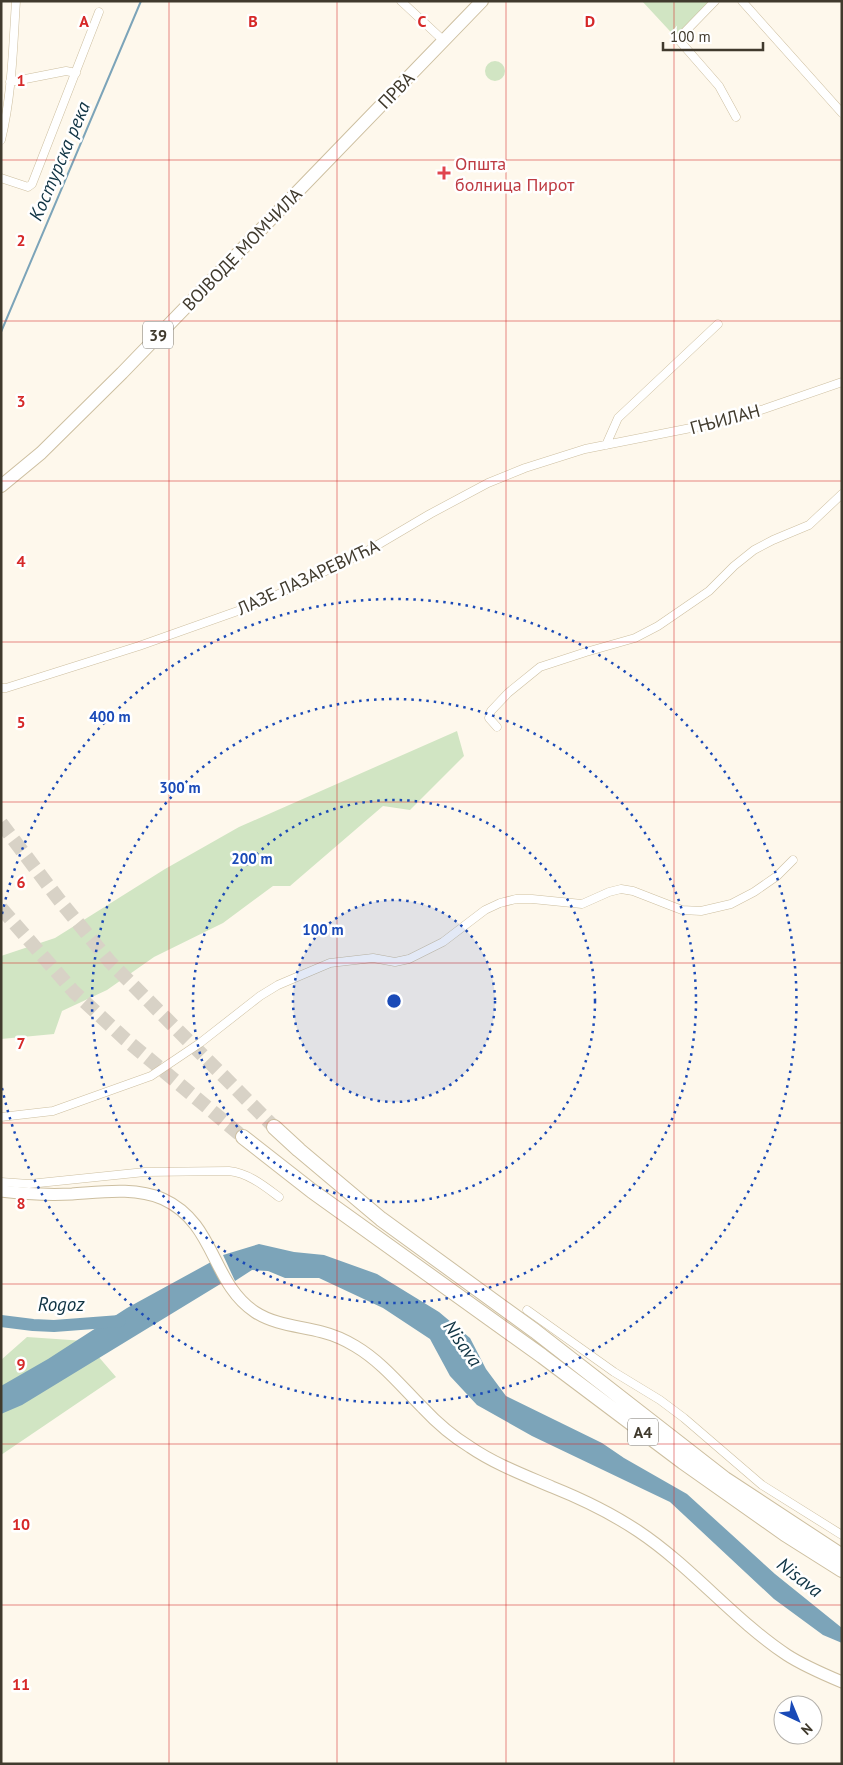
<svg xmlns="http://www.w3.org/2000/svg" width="843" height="1765" viewBox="0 0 843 1765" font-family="'PT Sans',sans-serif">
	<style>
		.green { fill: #d1e5c3 }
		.water { fill: #7ca4b9 }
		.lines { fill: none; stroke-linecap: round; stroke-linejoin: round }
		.stream { stroke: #7ca4b9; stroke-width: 2 }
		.river { stroke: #7ca4b9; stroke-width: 12 }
		.highway-tunnel { stroke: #d8d2c6; stroke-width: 14; stroke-dasharray: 14 7; stroke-linecap: butt }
		.street-casing { stroke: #cdbfa0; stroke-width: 9 }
		.secondary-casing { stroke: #cdbfa0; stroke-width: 13 }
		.primary-casing { stroke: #cdbfa0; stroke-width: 14 }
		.highway-casing { stroke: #cdbfa0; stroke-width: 16 }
		.street { stroke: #fff; stroke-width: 8 }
		.secondary { stroke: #fff; stroke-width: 11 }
		.primary { stroke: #fff; stroke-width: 12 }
		.highway { stroke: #fff; stroke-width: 14 }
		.grid { fill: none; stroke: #d62828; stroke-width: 1; stroke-opacity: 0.55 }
		.ring { fill: none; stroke: #1a4ab7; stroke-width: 2.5; stroke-dasharray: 2.5 5 }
		.health-dot { fill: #e0444e; stroke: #fff; stroke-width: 2 }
		.labels { text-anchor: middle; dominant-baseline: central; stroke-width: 5; stroke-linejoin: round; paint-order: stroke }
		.shield { fill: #fff; stroke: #79756c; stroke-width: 1 }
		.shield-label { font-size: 16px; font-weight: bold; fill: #403a2d }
		.street-label { font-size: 18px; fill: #403a2d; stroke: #fff }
		.health-label { font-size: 18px; fill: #be3a42; stroke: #fff; text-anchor: start }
		.water-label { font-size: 19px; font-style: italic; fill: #103444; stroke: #fff }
		.grid-label { font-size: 16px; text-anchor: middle; font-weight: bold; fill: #d62828; stroke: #fff; stroke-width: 5; stroke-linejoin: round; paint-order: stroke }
		.centre { fill: #1a4ab7; stroke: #fff; stroke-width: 2.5 }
		.ring-label { font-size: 15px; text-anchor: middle; font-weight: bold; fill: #1a4ab7; stroke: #fff; stroke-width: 5; stroke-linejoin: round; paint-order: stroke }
	</style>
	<rect width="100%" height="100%" fill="#fef8ec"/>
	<!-- green -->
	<path class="green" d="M642,1H718L680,42Z
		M485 71a10 10 0 1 1 20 0a10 10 0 1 1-20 0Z
		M457,731L464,756L410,810L383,806L290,886H273L223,923L154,957L107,990L62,1011L54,1034L1,1039V956L55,938L165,869L239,827Z
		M27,1337L85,1341L116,1377L1,1455V1360Z"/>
	<!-- water -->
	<path class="water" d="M259,1244L294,1252L324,1255L377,1274L439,1312L470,1338L486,1369L506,1396L602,1443L624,1458L687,1494L775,1574L842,1628V1643L823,1635L774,1599L670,1502L532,1436L477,1405L450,1376L430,1339L383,1308L319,1278H285L268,1271L252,1270L235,1281L223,1255Z
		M211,1262L222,1283L22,1405L1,1414V1386L48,1359L127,1308Z"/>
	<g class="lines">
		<!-- stream -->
		<path class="stream" d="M1,332L141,1"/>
		<!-- river -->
		<path class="river" d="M1,1321L33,1325L54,1326L120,1321"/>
		<!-- highway-tunnel -->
		<path class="highway-tunnel" d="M1,823L60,901L110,962L274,1127
			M1,908L74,992L125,1039L243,1137"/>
		<defs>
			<path id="street" d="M401,1L444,41
				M715,1L678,39L719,86L736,117
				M742,1L842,113
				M10,82L66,71L76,73
				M1,140C12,95 13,47 16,1
				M1,178L28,187L32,184L99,12
				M606,445L618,418L718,324
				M1,688H6L139,646L260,603L369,550L430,514L488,483L525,468L585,449L716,423L764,409L842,382
				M497,727L489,718L491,711L508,693L540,667L586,652L635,638L658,626L709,591L734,566L754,550L773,540L809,525L842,494
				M1,1117L53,1111L151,1076L200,1043L260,996L278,985L330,963L373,958L395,962L409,959L443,942L485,910L500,903L516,899H532L582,904L609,892L621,889L633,891L682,910L701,911L731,904L754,892L777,876L793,860
				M1,1182L29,1184L145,1172L229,1171C248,1173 263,1185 279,1197
				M527,1310L614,1372L660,1400L684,1418L762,1485L842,1535"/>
			<path id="secondary" d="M1,1191C25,1194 49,1195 72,1194C102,1192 135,1187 163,1199C216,1223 211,1283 255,1312C275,1325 299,1326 322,1332C334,1335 345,1340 355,1346C382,1362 401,1386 423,1408C437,1423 452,1436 470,1447C495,1464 524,1475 552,1487C582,1499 611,1513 638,1531C692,1567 733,1619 787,1655C804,1666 823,1674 842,1682"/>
			<path id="primary" d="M1,486L41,453L122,373L482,1"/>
			<path id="highway" d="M274,1127L299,1150L381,1219L535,1331L725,1479L842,1556
				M243,1137L312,1191L542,1356L683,1462L785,1534L842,1570"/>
		</defs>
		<!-- street casing -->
		<use href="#street" class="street-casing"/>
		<!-- secondary casing -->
		<use href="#secondary" class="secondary-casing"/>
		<!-- primary casing -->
		<use href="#primary" class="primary-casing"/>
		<!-- highway casing -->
		<use href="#highway" class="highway-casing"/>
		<!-- street -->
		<use href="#street" class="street"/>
		<!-- secondary -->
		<use href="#secondary" class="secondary"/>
		<!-- primary -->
		<use href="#primary" class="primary"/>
		<!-- highway -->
		<use href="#highway" class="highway"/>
	</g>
	<!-- grid -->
	<path class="grid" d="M169,1V1764M337,1V1764M506,1V1764M674,1V1764M1,160H842M1,321H842M1,481H842M1,642H842M1,802H842M1,963H842M1,1123H842M1,1284H842M1,1444H842M1,1605H842"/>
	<!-- distance rings -->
	<circle cx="394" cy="1001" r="101" fill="#1a4ab7" fill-opacity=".12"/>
	<g class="ring">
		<circle cx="394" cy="1001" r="101"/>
		<circle cx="394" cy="1001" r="201"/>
		<circle cx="394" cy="1001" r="302"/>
		<path d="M2 914A402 402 0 1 1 2 1088"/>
	</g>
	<!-- markers -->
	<path class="health-dot" d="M441.5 165.5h5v5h5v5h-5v5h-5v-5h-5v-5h5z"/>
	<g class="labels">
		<!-- shield labels -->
		<g class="shield">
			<rect x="143" y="321.5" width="30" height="27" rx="4"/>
			<rect x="628" y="1418.5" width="30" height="27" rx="4"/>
		</g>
		<g class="shield-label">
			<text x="158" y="335">39</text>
			<text x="643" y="1432">A4</text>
		</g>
		<!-- street labels -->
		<g class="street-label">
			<text transform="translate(396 90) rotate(-46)">ПРВА</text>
			<text transform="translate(242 249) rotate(-46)">ВОЈВОДЕ МОМЧИЛА</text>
			<text transform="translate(725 419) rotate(-15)">ГЊИЛАН</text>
			<text transform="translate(308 577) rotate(-25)">ЛАЗЕ ЛАЗАРЕВИЋА</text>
		</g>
		<!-- health labels -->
		<g class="health-label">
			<text x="455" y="163">Општа<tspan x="455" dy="21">болница Пирот</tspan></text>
		</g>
		<!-- water labels -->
		<g class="water-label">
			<text transform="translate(59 161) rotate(-67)">Костурска река</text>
			<text x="61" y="1304">Rogoz</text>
			<text transform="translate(463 1343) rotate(55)">Nisava</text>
			<text transform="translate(800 1577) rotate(38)">Nisava</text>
		</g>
	</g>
	<g class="grid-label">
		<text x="84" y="27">A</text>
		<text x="253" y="27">B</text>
		<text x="422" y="27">C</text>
		<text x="590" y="27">D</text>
		<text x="21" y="86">1</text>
		<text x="21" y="246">2</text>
		<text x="21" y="407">3</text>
		<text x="21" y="567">4</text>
		<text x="21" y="728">5</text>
		<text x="21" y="888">6</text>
		<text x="21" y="1049">7</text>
		<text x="21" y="1209">8</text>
		<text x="21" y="1370">9</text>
		<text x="21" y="1530">10</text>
		<text x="21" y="1690">11</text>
	</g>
	<circle cx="394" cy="1001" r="8" class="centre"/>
	<g class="ring-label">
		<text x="110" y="722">400 m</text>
		<text x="180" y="793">300 m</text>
		<text x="252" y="864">200 m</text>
		<text x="323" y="935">100 m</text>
	</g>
	<!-- border -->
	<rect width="843" height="1765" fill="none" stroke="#403a2d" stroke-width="5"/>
	<!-- north arrow -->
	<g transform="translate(798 1720) rotate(136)"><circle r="24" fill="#ffffff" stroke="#b3b0ab"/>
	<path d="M0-4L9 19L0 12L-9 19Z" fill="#1a4ab7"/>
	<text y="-8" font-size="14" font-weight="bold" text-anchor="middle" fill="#403a2d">N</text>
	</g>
	<!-- scale -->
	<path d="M663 42v8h100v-8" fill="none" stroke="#403a2d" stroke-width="2.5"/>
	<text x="670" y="42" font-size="15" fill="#403a2d" stroke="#ffffff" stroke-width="4" paint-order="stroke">100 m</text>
</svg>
